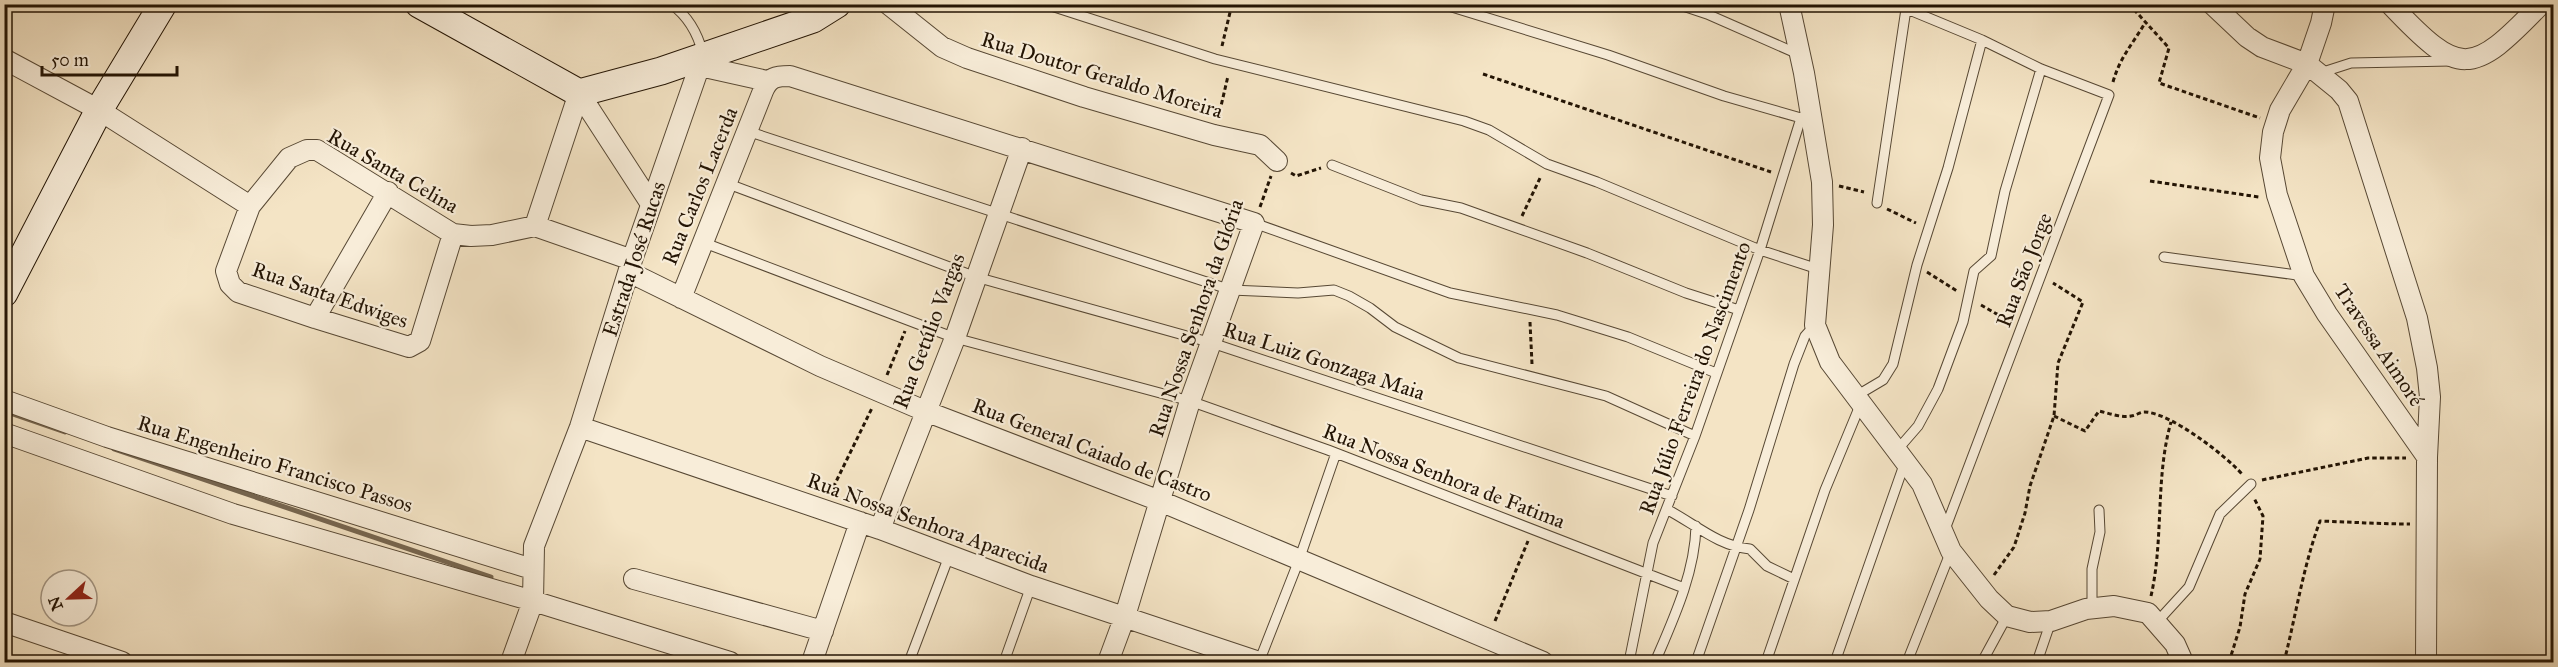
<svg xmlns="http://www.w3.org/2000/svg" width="2558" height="667" viewBox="0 0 2558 667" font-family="'IM FELL Great Primer',serif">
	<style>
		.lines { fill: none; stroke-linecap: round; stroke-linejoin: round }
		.stream { stroke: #766650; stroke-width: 5 }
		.lane-casing { stroke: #574834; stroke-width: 11 }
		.street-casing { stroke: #574834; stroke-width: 22 }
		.secondary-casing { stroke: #231404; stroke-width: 29 }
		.path { stroke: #231404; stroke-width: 3; stroke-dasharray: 4.5 3; stroke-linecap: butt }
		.lane { stroke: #f8edd9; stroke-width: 9 }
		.street { stroke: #f8edd9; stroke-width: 20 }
		.secondary { stroke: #f8edd9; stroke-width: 27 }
		.labels { text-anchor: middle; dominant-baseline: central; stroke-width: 4.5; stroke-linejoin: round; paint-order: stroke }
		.street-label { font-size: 21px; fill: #231404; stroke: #f8edd9 }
	</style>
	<rect width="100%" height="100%" fill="#f4e4c5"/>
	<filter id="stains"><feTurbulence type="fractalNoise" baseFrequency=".00333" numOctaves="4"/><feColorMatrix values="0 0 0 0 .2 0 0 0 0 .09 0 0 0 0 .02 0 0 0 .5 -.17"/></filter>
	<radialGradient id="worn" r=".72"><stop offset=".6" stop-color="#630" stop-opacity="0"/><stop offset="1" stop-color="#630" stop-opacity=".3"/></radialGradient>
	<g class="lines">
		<!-- stream -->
		<path class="stream" d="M4,411L65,432
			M114,449L491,577"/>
		<defs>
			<path id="lane" d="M671,4C688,16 698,34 703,54
				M1045,4L1215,59L1464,121L1489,130L1547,164L1597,182L1760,250L1818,269
				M1442,4L1608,55L1724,96L1801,118
				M1677,4L1707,14L1798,54
				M1895,4L1982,40L2041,69L2109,95L1944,532
				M2320,73L2351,63L2451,61
				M747,131L1231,290L1298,293L1334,290L1349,296L1370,308L1395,327L1459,358L1606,396L1695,436
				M1332,165L1421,200L1461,208L1587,253L1686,293L1739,310
				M726,183L976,277L1212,343L1672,496
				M1877,203L1906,9
				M1254,223L1450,293L1557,315L1628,337L1716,373
				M702,242L955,338L1190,401L1328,450L1684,588
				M2164,257L2304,276
				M1856,396L1883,380L1893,364L1917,265L1948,168L1982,40
				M1898,449L1918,426L1938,389L1963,322L1974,271L1991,256L2005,191L2041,69
				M1668,510C1695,524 1718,546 1750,549L1767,566L1794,579
				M2092,608V569L2100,532L2099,510
				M2157,622L2189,587L2220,514L2251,484
				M909,662L949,556
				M1004,662L1031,586
				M1259,662L1299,560L1336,453
				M1629,662L1653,543L1695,436L1760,250L1801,118L1811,115
				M1655,662C1673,620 1695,573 1696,526
				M1696,662L1749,510L1794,364L1805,336L1815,325
				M1766,662L1825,490L1861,403
				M1835,662L1905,462
				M1907,662L1951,551
				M1982,662L2007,616
				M2037,662L2051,621"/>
			<path id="street" d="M888,4L942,47L967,58L1084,97L1214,135L1260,145L1277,161
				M1789,4L1804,73L1822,182L1823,225L1815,325L1830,362L1922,484L1951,551L1989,599L2007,616L2030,622L2051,621L2086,609L2114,606L2148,613L2175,644L2183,662
				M2212,4L2247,37L2262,47L2307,64L2339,90L2348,101L2417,318L2427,368L2430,397L2427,457
				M2325,4L2321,23L2307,64L2280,110L2273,132L2270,158L2277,195L2304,276L2327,314L2427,457L2426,662
				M2390,4C2460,78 2471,77 2541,4
				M4,59L99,110L250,206
				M700,66L767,81
				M579,93L651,204
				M535,226L579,93
				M453,234L420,341L409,347L315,318L238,292L230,284L226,271L250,206L289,158L307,150H317L453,234L471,236L492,235L535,226L632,260
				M629,272L820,366L925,411L1160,501L1543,662
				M681,298L763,91C769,77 776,76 790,76L1254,223L1190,401L1125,616L1108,662
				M315,318L388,192
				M4,400L107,437L532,569
				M580,427L880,529L1031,586L1259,662
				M4,433L233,514L533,601L730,662
				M880,529L955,338L1022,148
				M634,579L823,631
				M4,622L122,662
				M511,662L533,601L534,546L580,427L632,260L703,56
				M812,662L860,522"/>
			<path id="secondary" d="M419,4L579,93L661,71L813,19L837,4
				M4,293L99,110L163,4"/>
		</defs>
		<!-- lane casing -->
		<use href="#lane" class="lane-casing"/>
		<!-- street casing -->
		<use href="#street" class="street-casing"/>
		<!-- secondary casing -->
		<use href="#secondary" class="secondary-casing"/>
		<!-- path -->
		<path class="path" d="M2129,4L2169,48L2159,83L2260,118
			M1222,46L1232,4
			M1483,74L1771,172
			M2113,82C2120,57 2132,45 2145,23
			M1218,119L1228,76
			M1291,173L1296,176L1321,168
			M2150,181L2259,197
			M1839,186L1864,192
			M1260,207L1271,176
			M1887,209L1916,223
			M1522,216L1541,176
			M1927,272L1957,291
			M1981,305L2009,321
			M1530,322L1532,364
			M887,375L905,331
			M2054,416L2085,431L2099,411C2108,413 2121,418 2131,416C2135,416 2140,412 2144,412C2170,412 2226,456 2242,474
			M2262,480L2368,458H2406
			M830,494L872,408
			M1994,575L2014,547L2025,513L2030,486L2054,416L2058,363L2083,302L2053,283
			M2151,596C2164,539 2155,478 2171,422
			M1495,621L1528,541
			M2229,662L2240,627L2245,594L2260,559L2263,516L2254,498
			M2284,662C2296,615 2303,567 2320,521C2351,522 2379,524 2410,524"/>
		<!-- lane -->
		<use href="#lane" class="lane"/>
		<!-- street -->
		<use href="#street" class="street"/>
		<!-- secondary -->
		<use href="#secondary" class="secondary"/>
	</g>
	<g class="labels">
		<!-- street labels -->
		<g class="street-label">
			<text transform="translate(1102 75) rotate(17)">Rua Doutor Geraldo Moreira</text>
			<text transform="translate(393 171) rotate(30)">Rua Santa Celina</text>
			<text transform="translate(700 186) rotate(-68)">Rua Carlos Lacerda</text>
			<text transform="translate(634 259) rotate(-72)">Estrada José Rucas</text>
			<text transform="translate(2024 270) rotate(-69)">Rua São Jorge</text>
			<text transform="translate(330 295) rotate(19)">Rua Santa Edwiges</text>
			<text transform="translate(1196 318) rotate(-71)">Rua Nossa Senhora da Glória</text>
			<text transform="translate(929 331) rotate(-69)">Rua Getúlio Vargas</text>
			<text transform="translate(2379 345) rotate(56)">Travessa Aimoré</text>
			<text transform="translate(1324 361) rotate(18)">Rua Luiz Gonzaga Maia</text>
			<text transform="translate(1695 378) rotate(-70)">Rua Júlio Ferreira do Nascimento</text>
			<text transform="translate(1092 450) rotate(21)">Rua General Caiado de Castro</text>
			<text transform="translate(275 464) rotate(17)">Rua Engenheiro Francisco Passos</text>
			<text transform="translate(1444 476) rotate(21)">Rua Nossa Senhora de Fatima</text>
			<text transform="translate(928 523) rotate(20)">Rua Nossa Senhora Aparecida</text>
		</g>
	</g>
	<!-- margin -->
	<rect width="2558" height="667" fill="none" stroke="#f4e4c5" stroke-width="24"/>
	<rect x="6" y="6" width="2546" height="655" fill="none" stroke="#231404" stroke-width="3"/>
	<rect x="12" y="12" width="2534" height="643" fill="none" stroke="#231404" stroke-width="1.5"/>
	<!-- north arrow -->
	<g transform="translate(69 598) rotate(248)"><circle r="28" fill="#f8edd9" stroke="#a39684" stroke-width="1.5"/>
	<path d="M0-4.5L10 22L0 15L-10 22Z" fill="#8f2418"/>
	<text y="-9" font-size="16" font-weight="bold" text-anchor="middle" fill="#231404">N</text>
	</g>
	<!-- scale -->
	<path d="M42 66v9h135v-9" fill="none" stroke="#231404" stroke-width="3"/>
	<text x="51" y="66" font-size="18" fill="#231404" stroke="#f8edd9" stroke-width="4.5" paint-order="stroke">50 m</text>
	<rect width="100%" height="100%" filter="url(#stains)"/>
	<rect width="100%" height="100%" fill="url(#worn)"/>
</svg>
